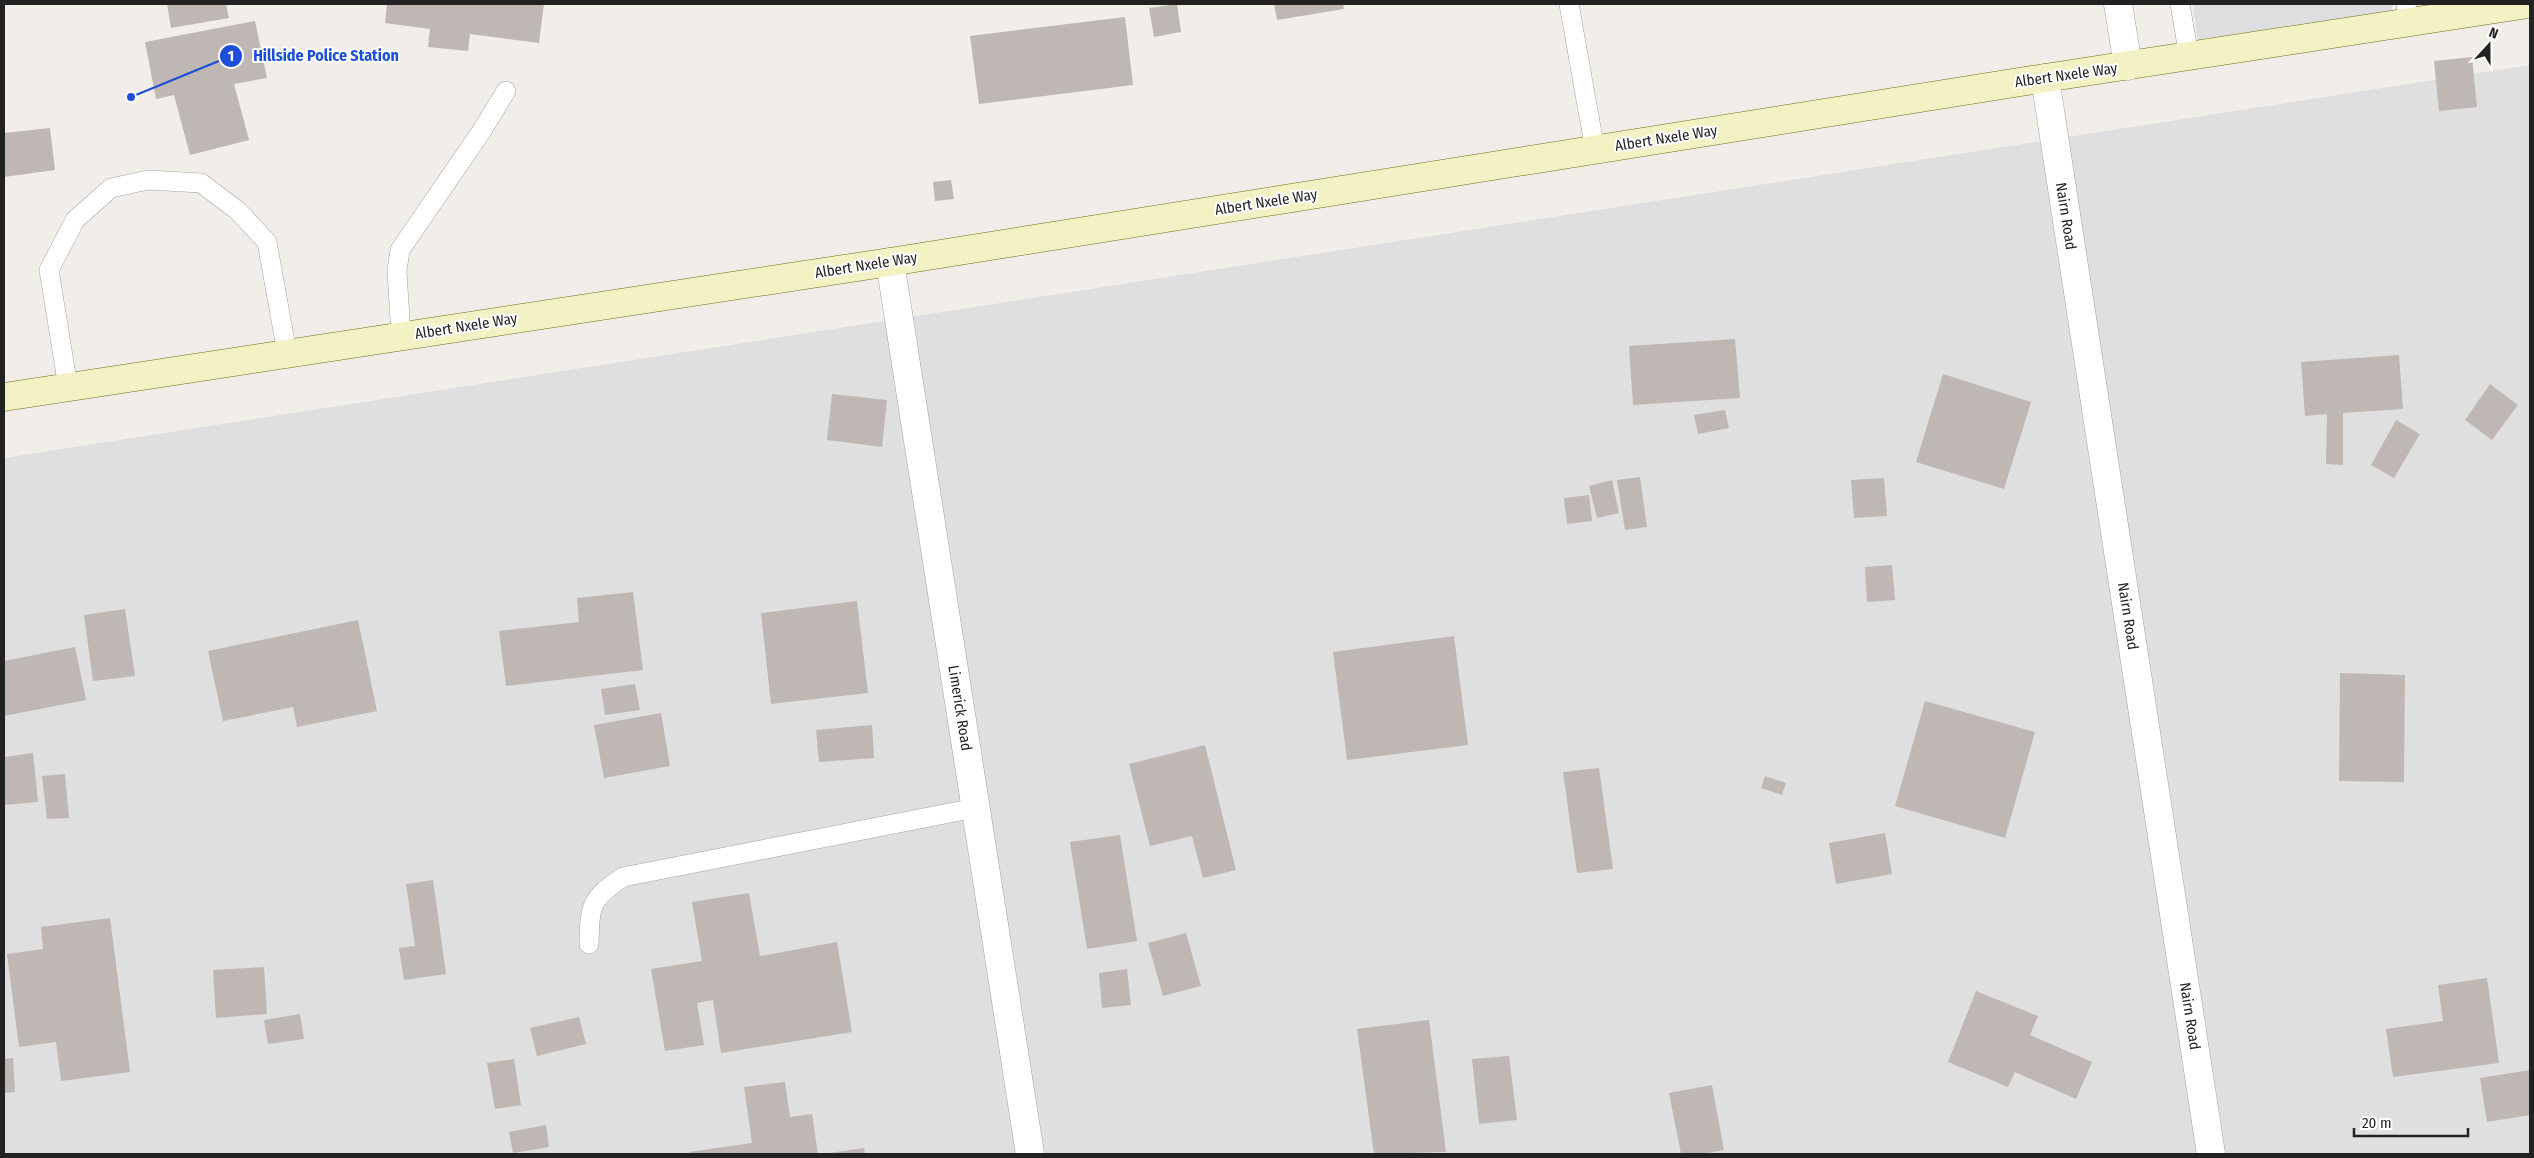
<svg xmlns="http://www.w3.org/2000/svg" width="2534" height="1158" viewBox="0 0 2534 1158" font-family="'Fira Sans Condensed',sans-serif">
	<style>
		.residential { fill: #e0dfdf }
		.parking { fill: #dedede }
		.building { fill: #beb7b3 }
		.lines { fill: none; stroke-linecap: round; stroke-linejoin: round }
		.lane-casing { stroke: #a3a3a3; stroke-width: 20 }
		.street-casing { stroke: #a3a3a3; stroke-width: 29 }
		.secondary-casing { stroke: #6d6f12; stroke-width: 29 }
		.lane { stroke: #fff; stroke-width: 19 }
		.street { stroke: #fff; stroke-width: 28 }
		.secondary { stroke: #f3f2c5; stroke-width: 28 }
		.labels { text-anchor: middle; dominant-baseline: central; stroke-width: 4; stroke-linejoin: round; paint-order: stroke }
		.street-label { font-size: 15px; fill: #222; stroke: #fff }
		.leader { fill: none; stroke: #1d4ed8; stroke-width: 2 }
		.callout-dot { fill: #1d4ed8; stroke: #fff; stroke-width: 2 }
		.mark-label { font-size: 15px; text-anchor: middle; font-weight: bold; fill: #fff }
		.callout-label { font-size: 16px; text-anchor: middle; font-weight: bold; fill: #1d4ed8; stroke: #fff; stroke-width: 4; stroke-linejoin: round; paint-order: stroke }
	</style>
	<rect width="100%" height="100%" fill="#f1eeea"/>
	<!-- residential -->
	<path class="residential" d="M2530,65V1154H4V458Z"/>
	<!-- parking -->
	<path class="parking" d="M2193,4H2391L2393,13L2198,44Z"/>
	<!-- building -->
	<path class="building" d="M167,4H226L229,18L171,28Z
		M387,4H544L539,43L470,34L468,51L428,47L430,29L385,23Z
		M1177,4L1181,32L1154,37L1149,8Z
		M1274,4H1343L1344,9L1277,20Z
		M1125,17L1133,85L979,104L970,36Z
		M255,21L267,78L234,84L249,140L190,155L174,95L156,99L145,42Z
		M2472,57L2477,107L2439,111L2434,61Z
		M50,128L55,170L4,177V133Z
		M951,180L954,199L935,201L933,182Z
		M1735,339L1740,398L1633,405L1629,346Z
		M2399,355L2403,409L2343,413V465L2326,464L2327,414L2305,416L2301,362Z
		M1943,374L2031,402L2004,489L1916,462Z
		M2490,384L2518,405L2492,440L2465,420Z
		M832,394L887,400L882,447L827,440Z
		M1725,410L1729,428L1698,434L1694,415Z
		M2396,420L2420,434L2394,478L2371,465Z
		M1640,477L1647,527L1625,530L1617,480Z
		M1884,478L1887,516L1854,518L1851,480Z
		M1612,480L1619,513L1597,518L1589,486Z
		M1589,495L1592,521L1567,524L1564,498Z
		M1892,565L1895,600L1867,602L1865,567Z
		M633,592L643,670L506,686L499,631L579,622L577,598Z
		M857,601L868,693L771,704L761,613Z
		M125,609L135,676L93,681L84,615Z
		M358,620L377,711L297,727L293,707L223,721L208,651Z
		M1454,636L1468,745L1347,760L1333,652Z
		M75,647L86,700L4,716V661Z
		M2340,673L2405,675L2404,782L2339,781Z
		M635,684L640,710L605,715L601,689Z
		M1925,701L2035,732L2005,838L1895,806Z
		M661,713L670,766L604,778L594,725Z
		M872,725L874,758L819,762L816,730Z
		M1205,745L1236,870L1203,878L1192,836L1150,846L1129,764Z
		M33,753L38,802L4,805V757Z
		M1599,768L1613,869L1577,873L1563,772Z
		M65,774L69,818L47,819L42,776Z
		M1765,776L1786,783L1782,795L1761,788Z
		M1885,833L1892,874L1836,884L1829,843Z
		M1120,835L1137,941L1087,949L1070,842Z
		M433,880L446,974L404,980L399,948L415,946L406,884Z
		M749,893L760,956L837,942L852,1032L721,1053L713,1000L697,1003L704,1045L665,1051L651,969L702,961L692,902Z
		M110,918L130,1072L61,1081L56,1042L19,1047L7,954L43,949L41,927Z
		M1186,933L1201,986L1163,996L1148,943Z
		M264,967L267,1014L216,1018L213,970Z
		M1127,969L1131,1005L1102,1008L1099,973Z
		M2487,978L2499,1063L2393,1077L2386,1029L2443,1021L2438,985Z
		M1976,991L2038,1016L2030,1035L2092,1062L2076,1099L2015,1072L2008,1087L1948,1062Z
		M300,1014L304,1039L268,1044L264,1020Z
		M579,1017L586,1044L537,1056L530,1028Z
		M1429,1020L1446,1152L1374,1154L1357,1029Z
		M1509,1056L1517,1120L1479,1124L1472,1059Z
		M13,1058L15,1092L4,1093V1059Z
		M514,1059L521,1105L495,1109L487,1063Z
		M2530,1070V1115L2487,1122L2480,1078Z
		M785,1082L790,1117L812,1114L818,1154H690L689,1152L752,1143L744,1087Z
		M1712,1085L1724,1150L1703,1154H1681L1669,1093Z
		M546,1125L549,1147L513,1153L509,1132Z
		M864,1148L865,1154H830L829,1153Z"/>
	<g class="lines">
		<defs>
			<path id="lane" d="M1569,4L1595,150
				M2180,4L2189,57
				M2406,4L2409,22
				M401,336L397,271L400,250L481,132L506,91
				M68,387L49,270L75,220L111,188L148,180L201,183L238,211L267,242L287,353
				M589,944C590,905 590,899 623,877L975,808"/>
			<path id="street" d="M2118,4L2128,66
				M2045,78L2211,1154
				M890,262L1030,1154"/>
			<path id="secondary" d="M4,397L890,262L2045,78L2528,4"/>
		</defs>
		<!-- lane casing -->
		<use href="#lane" class="lane-casing"/>
		<!-- street casing -->
		<use href="#street" class="street-casing"/>
		<!-- secondary casing -->
		<use href="#secondary" class="secondary-casing"/>
		<!-- lane -->
		<use href="#lane" class="lane"/>
		<!-- street -->
		<use href="#street" class="street"/>
		<!-- secondary -->
		<use href="#secondary" class="secondary"/>
	</g>
	<g class="labels">
		<!-- street labels -->
		<g class="street-label">
			<text transform="translate(2066 75) rotate(-8)">Albert Nxele Way</text>
			<text transform="translate(1666 138) rotate(-9)">Albert Nxele Way</text>
			<text transform="translate(1266 202) rotate(-9)">Albert Nxele Way</text>
			<text transform="translate(2066 216) rotate(81)">Nairn Road</text>
			<text transform="translate(866 265) rotate(-9)">Albert Nxele Way</text>
			<text transform="translate(466 326) rotate(-9)">Albert Nxele Way</text>
			<text transform="translate(2128 616) rotate(81)">Nairn Road</text>
			<text transform="translate(960 708) rotate(81)">Limerick Road</text>
			<text transform="translate(2190 1016) rotate(81)">Nairn Road</text>
		</g>
	</g>
	<!-- callouts -->
	<path class="leader" d="M131 97L231 56"/>
	<g class="callout-dot">
		<circle cx="131" cy="97" r="5"/>
		<circle cx="231" cy="56" r="12"/>
	</g>
	<g class="mark-label">
		<text x="231" y="61">1</text>
	</g>
	<g class="callout-label">
		<text x="326" y="61">Hillside Police Station</text>
	</g>
	<!-- border -->
	<rect width="2534" height="1158" fill="none" stroke="#222222" stroke-width="10"/>
	<!-- north arrow -->
	<g transform="translate(2489 45) rotate(21)" stroke="#ffffff" stroke-width="4" paint-order="stroke">
	<path d="M0-4L9 19L0 12L-9 19Z" fill="#222222"/>
	<text y="-8" font-size="14" font-weight="bold" text-anchor="middle" fill="#222222">N</text>
	</g>
	<!-- scale -->
	<path d="M2354 1128v8h114v-8" fill="none" stroke="#222222" stroke-width="2.5"/>
	<text x="2362" y="1128" font-size="15" fill="#222222" stroke="#ffffff" stroke-width="4" paint-order="stroke">20 m</text>
</svg>
